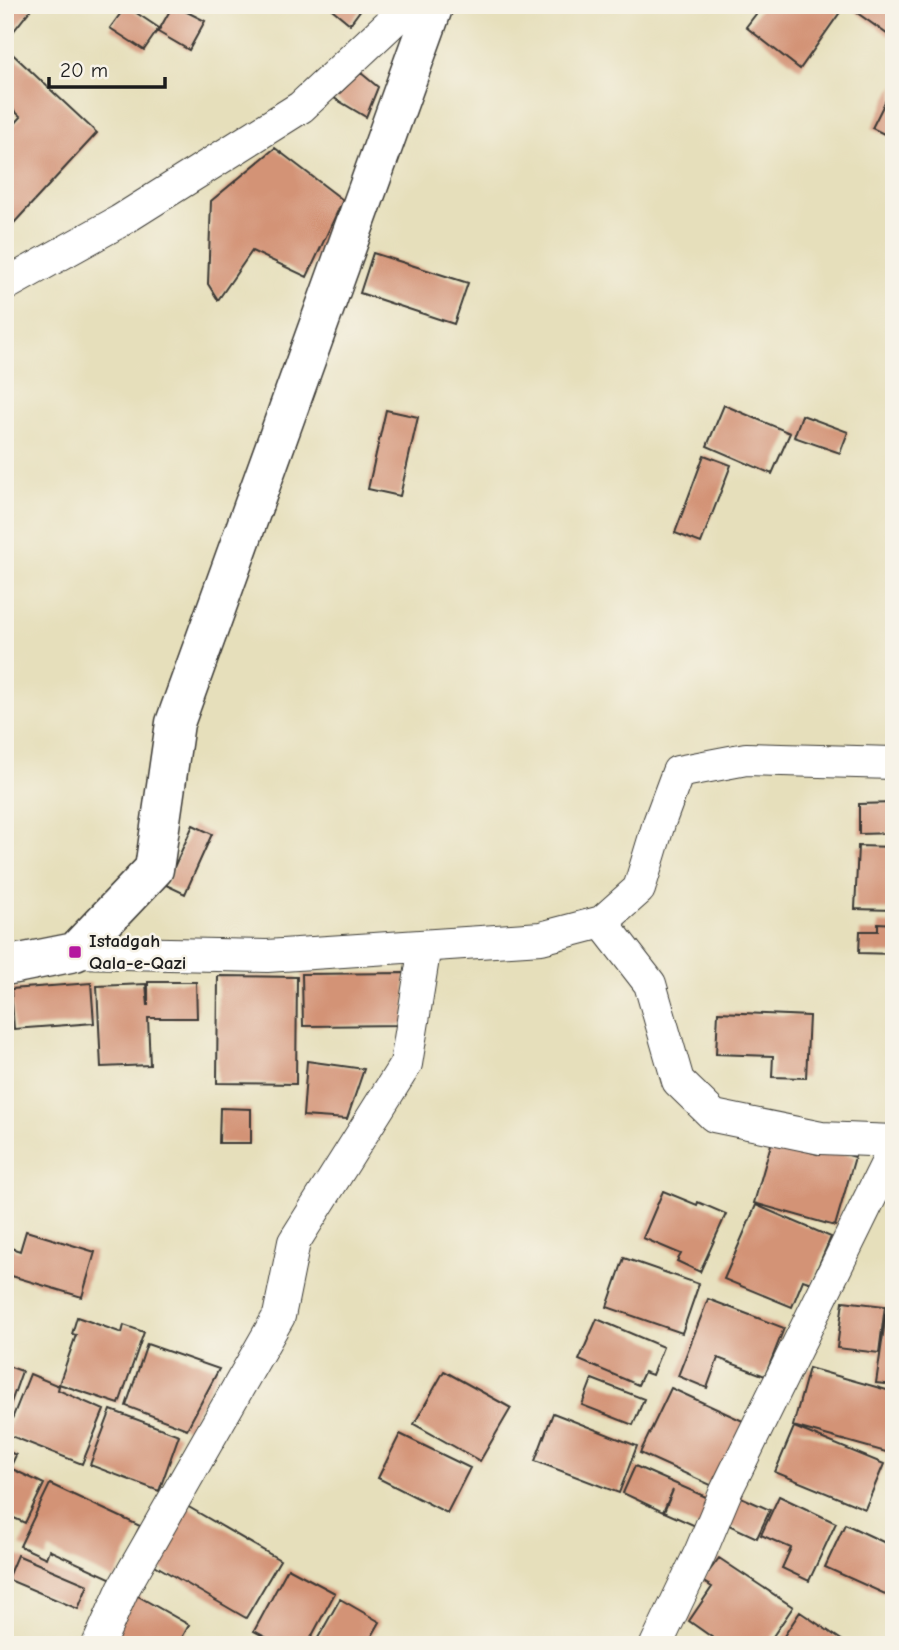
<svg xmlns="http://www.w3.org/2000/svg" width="899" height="1650" viewBox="0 0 899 1650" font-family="'Comic Neue',sans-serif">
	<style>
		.building { fill: #d39376 }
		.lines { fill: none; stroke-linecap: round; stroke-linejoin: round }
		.minor-casing { stroke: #3a3934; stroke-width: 34 }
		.tertiary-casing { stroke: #3a3934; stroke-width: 41 }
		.minor { stroke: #fff; stroke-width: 32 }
		.tertiary { stroke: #fff; stroke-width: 38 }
		.poi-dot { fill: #b5179e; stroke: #f7f3e8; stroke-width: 2.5 }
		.labels { text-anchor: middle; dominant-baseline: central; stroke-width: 5; stroke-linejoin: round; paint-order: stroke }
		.poi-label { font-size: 19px; font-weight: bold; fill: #1c1c1c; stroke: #f7f3e8; text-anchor: start }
	</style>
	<rect width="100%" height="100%" fill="#f7f3e8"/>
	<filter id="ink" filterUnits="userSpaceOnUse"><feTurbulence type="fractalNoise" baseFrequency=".0143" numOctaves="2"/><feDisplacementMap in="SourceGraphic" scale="14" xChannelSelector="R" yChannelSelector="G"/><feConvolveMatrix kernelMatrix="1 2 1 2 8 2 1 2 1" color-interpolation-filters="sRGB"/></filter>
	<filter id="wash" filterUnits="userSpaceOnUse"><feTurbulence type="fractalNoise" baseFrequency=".00686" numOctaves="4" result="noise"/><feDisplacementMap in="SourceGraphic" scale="28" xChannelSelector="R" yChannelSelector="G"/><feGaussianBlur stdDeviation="1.57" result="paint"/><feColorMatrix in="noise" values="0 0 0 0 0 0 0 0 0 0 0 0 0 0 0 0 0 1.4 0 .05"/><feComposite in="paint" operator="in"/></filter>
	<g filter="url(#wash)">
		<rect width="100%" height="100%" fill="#e6dfbb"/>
		<g id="blocks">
			<!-- building -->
			<path class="building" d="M5,5H34L5,42Z
				M173,5L205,21L189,50L158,32Z
				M327,5H364L350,24Z
				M763,5H840L843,8L800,69L746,27Z
				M846,5H894V39Z
				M126,6L159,28L144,50L110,28Z
				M5,47L97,133L13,224L5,217V135L21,117L5,102Z
				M361,73L378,87L366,117L334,98Z
				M894,84V139L872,128Z
				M275,148L343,200L307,277L252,251L218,300L208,284L211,201Z
				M373,253L468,283L454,324L360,293Z
				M724,405L790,433L772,474L707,446Z
				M386,410L418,417L400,496L368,489Z
				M802,415L848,432L840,453L794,437Z
				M704,455L731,465L701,543L675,533Z
				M894,803V833L859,834V804Z
				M193,825L212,834L185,894L166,885Z
				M858,846L894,847L893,910L855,909Z
				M878,923L894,924V954L859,953L860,931H878Z
				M405,973L406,1025L303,1026L302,974Z
				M218,976L297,977L296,1084L217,1083Z
				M148,982H196L197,1018H148L150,1065L101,1067L97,986L146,984L148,1006Z
				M91,983L94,1023L14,1029L11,989Z
				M718,1012L809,1016L806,1078L772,1077L773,1056L716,1054Z
				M307,1061L364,1069L347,1119L303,1116Z
				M220,1108L251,1109V1143H219Z
				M772,1141L817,1154L819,1146L855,1157L835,1226L754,1203Z
				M663,1191L697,1205L698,1202L726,1214L700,1272L677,1261L681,1254L643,1238Z
				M756,1205L831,1237L811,1283L803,1280L792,1307L724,1279Z
				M26,1231L95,1252L82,1297L5,1274V1246L20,1251Z
				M624,1258L699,1284L682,1333L607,1307Z
				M708,1299L784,1328L765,1376L718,1358L707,1388L678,1376Z
				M843,1301L885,1306L879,1353L837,1348Z
				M886,1314L894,1316V1385L876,1383Z
				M77,1317L122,1333L124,1325L144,1332L119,1404L59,1384L76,1335L72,1334Z
				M597,1319L663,1347L652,1375L644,1372L638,1385L579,1360Z
				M147,1344L219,1369L187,1429L126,1406Z
				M5,1365L22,1371L6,1417H5Z
				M809,1368L894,1392L893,1454L793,1426Z
				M444,1371L511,1408L480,1461L414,1424Z
				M30,1374L59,1386L58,1390L104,1410L82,1464L6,1434Z
				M592,1379L644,1399L633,1425L582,1405Z
				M671,1388L745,1422L715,1487L640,1453Z
				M111,1410L179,1435L159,1491L90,1465Z
				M553,1413L637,1446L619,1493L535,1461Z
				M794,1427L884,1464L865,1509L775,1472Z
				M400,1434L470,1468L447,1513L378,1478Z
				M5,1450L16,1455L10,1468L44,1484L25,1523L5,1514Z
				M635,1466L713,1500L700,1528L664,1512L673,1490L663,1512L623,1493Z
				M892,1482H894V1531L887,1530Z
				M50,1484L140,1526L114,1580L49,1550L46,1558L20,1546Z
				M732,1493L770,1510L757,1538L720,1521Z
				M779,1496L836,1523L809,1581L782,1568L791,1548L761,1535Z
				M180,1502L280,1560L246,1618L146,1560Z
				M845,1524L894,1547V1598L825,1567Z
				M17,1555L88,1585L78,1609L7,1579Z
				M719,1558L793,1607L767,1645H723L689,1621L712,1587L702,1581Z
				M288,1568L335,1593L307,1645H280L254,1631Z
				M136,1595L189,1625L178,1645H124L112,1638Z
				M340,1599L380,1622L367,1645H314Z
				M800,1612L849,1645H778Z"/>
		</g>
	</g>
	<g filter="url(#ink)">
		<use href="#blocks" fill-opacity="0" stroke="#3a3934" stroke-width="2"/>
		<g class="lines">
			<defs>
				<path id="minor" d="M5,285L120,221L301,107L410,5
					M602,922L650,984L678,1081L714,1116L821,1138L894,1141
					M75,952L267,956L541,938L602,922L639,889L659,823L678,772L746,759L894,763
					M98,1645L123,1589L279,1316L294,1242L406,1064L425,946
					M656,1645L700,1553L726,1491L894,1149"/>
				<path id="tertiary" d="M5,966L75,952L154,869L175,723L434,5"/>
			</defs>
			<!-- minor casing -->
			<use href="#minor" class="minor-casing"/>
			<!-- tertiary casing -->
			<use href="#tertiary" class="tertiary-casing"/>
			<!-- minor -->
			<use href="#minor" class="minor"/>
			<!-- tertiary -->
			<use href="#tertiary" class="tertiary"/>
		</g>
	</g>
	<!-- markers -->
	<rect class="poi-dot" x="68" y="945" width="14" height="14" rx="3.5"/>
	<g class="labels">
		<!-- poi labels -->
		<g class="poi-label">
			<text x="89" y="941">Istadgah<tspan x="89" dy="22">Qala-e-Qazi</tspan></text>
		</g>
	</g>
	<!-- margin -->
	<rect width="899" height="1650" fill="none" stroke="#f7f3e8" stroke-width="28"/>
	<!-- scale -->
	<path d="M49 77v10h116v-10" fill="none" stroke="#1c1c1c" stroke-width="3.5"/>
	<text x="60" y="77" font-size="21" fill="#1c1c1c" stroke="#f7f3e8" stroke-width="5" paint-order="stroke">20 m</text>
</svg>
